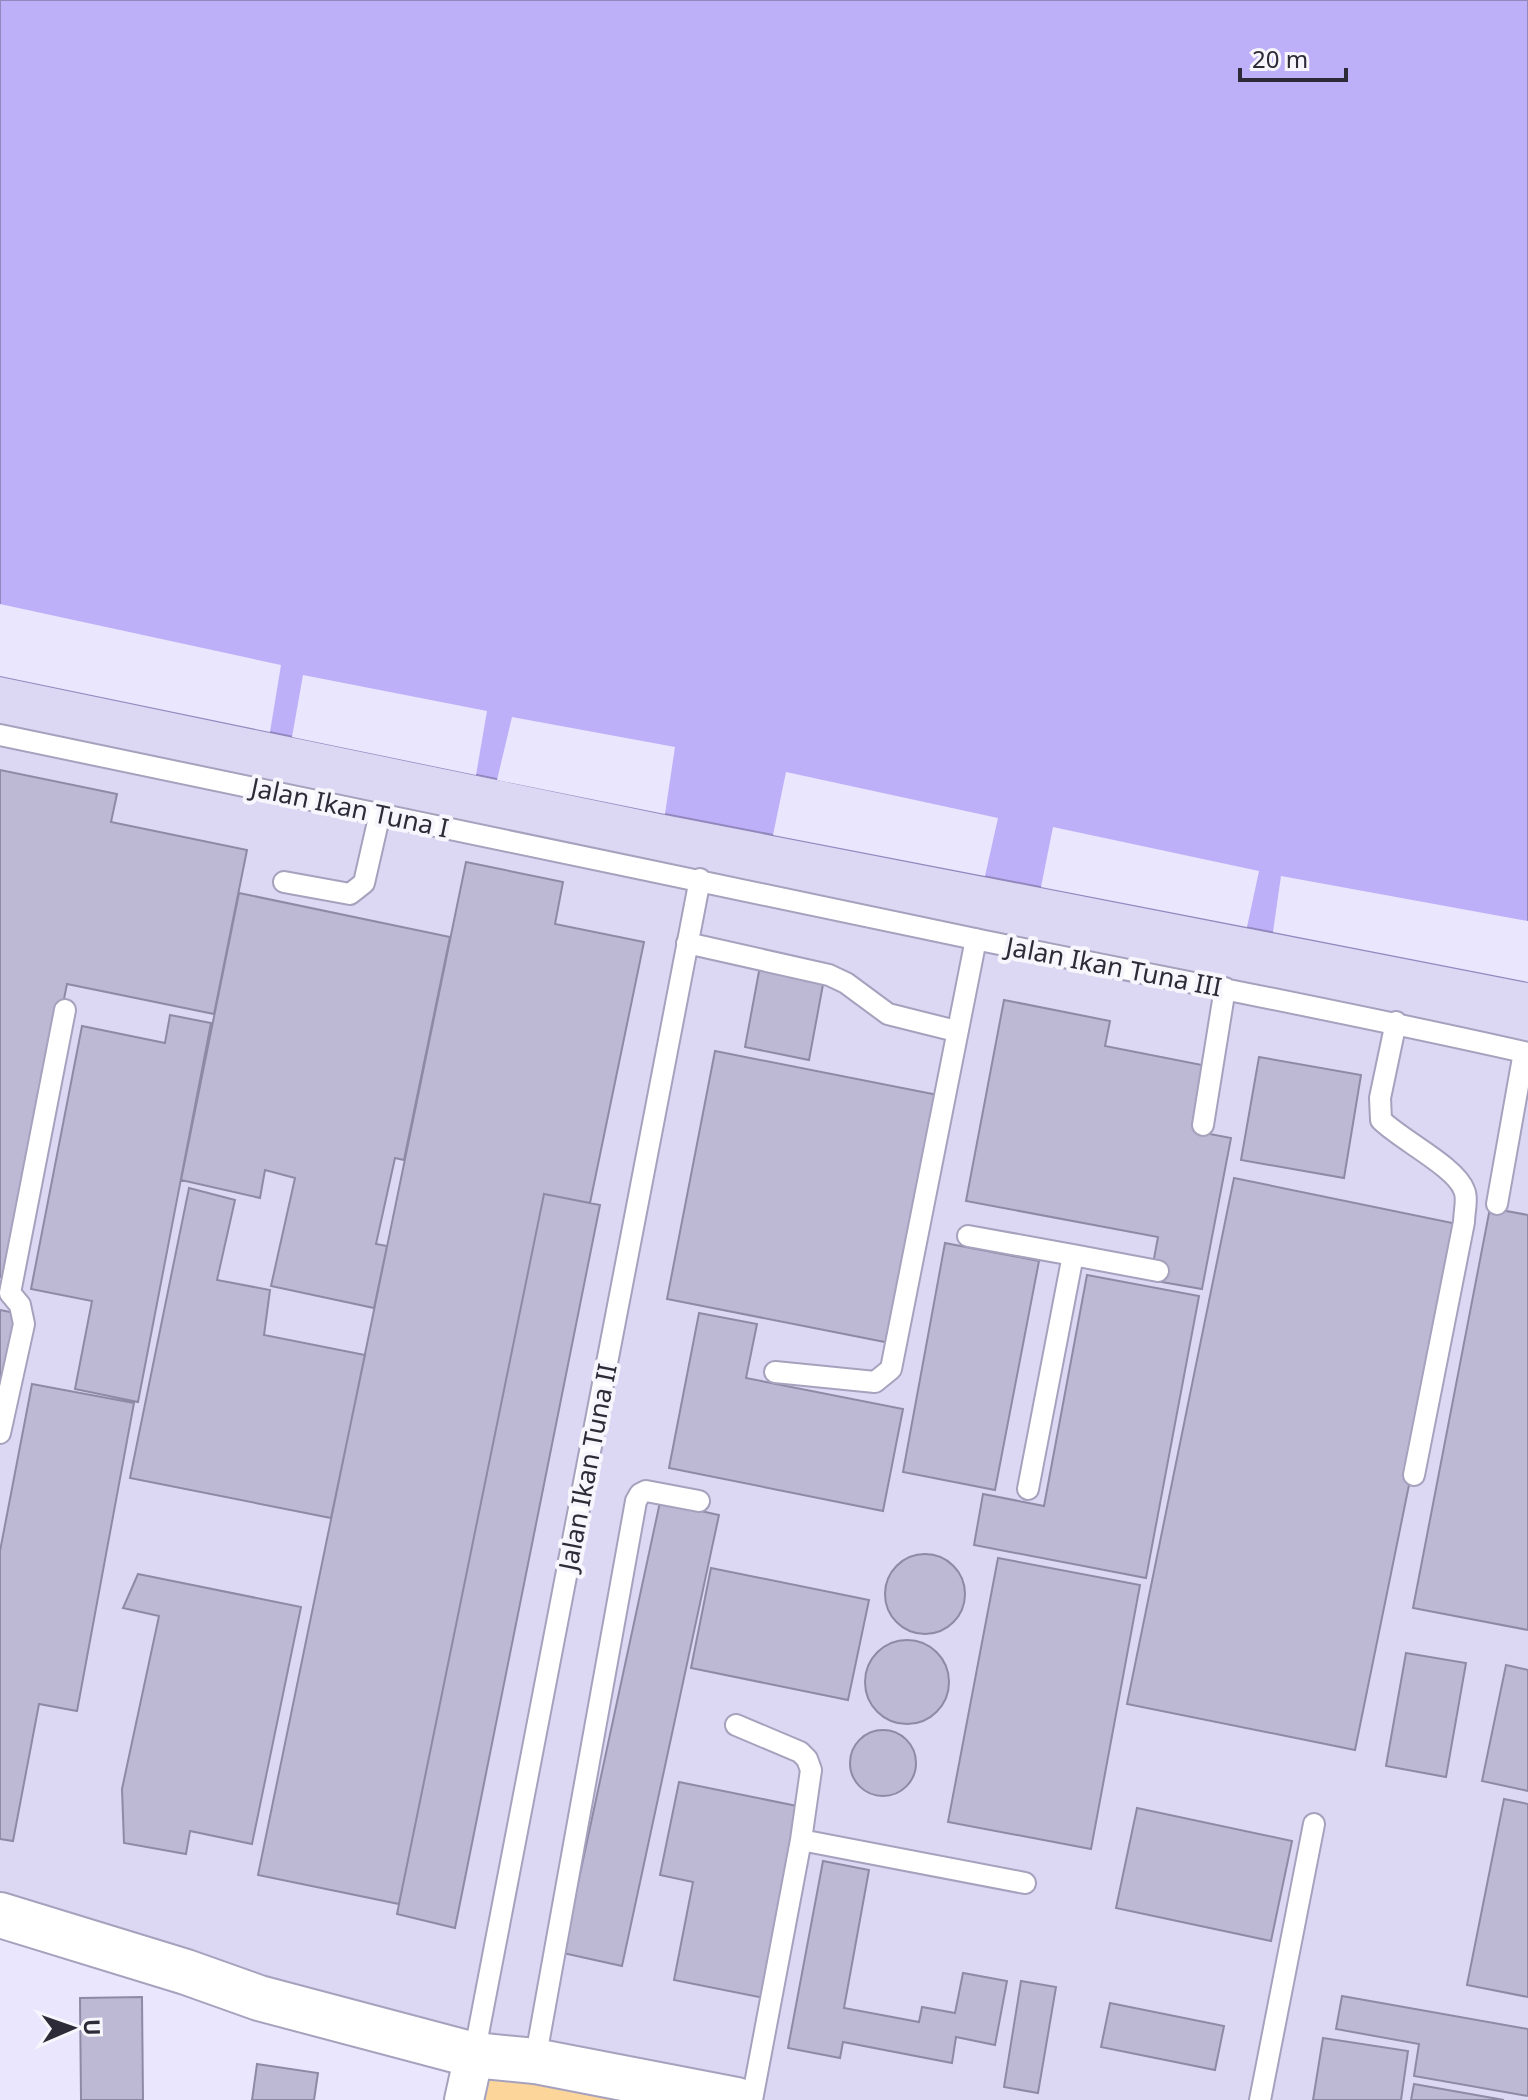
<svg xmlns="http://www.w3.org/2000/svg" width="1528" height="2100" viewBox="0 0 1528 2100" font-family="'Noto Sans',sans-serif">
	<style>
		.built { fill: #dcd7f3 }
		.green { fill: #fbd59a }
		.water { fill: #beb0f8; stroke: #9288be; stroke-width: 2 }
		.pier { fill: #eae6fe }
		.building { fill: #bdb9d5; stroke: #8e8aa5; stroke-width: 2 }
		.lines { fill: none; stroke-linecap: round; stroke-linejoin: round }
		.service-casing { stroke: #a6a1bd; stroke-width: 24 }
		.minor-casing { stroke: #a6a1bd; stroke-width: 42 }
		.tertiary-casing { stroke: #a6a1bd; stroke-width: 48 }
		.service { stroke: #fff; stroke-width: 20 }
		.minor { stroke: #fff; stroke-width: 38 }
		.tertiary { stroke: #fff; stroke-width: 44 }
		.labels { text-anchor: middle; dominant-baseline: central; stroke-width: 8; stroke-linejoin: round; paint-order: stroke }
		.street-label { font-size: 26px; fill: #2d2b37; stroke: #f7f6fc }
	</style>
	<rect width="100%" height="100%" fill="#eae6fe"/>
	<!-- built -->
	<path class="built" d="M0,676L665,814L1528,982V2100H668L0,1915Z"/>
	<!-- green -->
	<path class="green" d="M491,2076L615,2100H485Z"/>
	<!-- water -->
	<path class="water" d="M0,0H1528V982L665,814L0,676Z"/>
	<!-- pier -->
	<path class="pier" d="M0,604L281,665L270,732L0,676Z
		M303,675L487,711L476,775L292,737Z
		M512,717L675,747L665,814L497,780Z
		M786,772L998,818L985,876L773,835Z
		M1053,827L1259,871L1247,927L1041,887Z
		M1281,876L1528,921V982L1273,932Z"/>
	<!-- building -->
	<path class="building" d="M0,770L117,794L111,822L247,850L214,1014L67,984L8,1278L0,1277Z
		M466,862L563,882L555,924L644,942L590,1203L544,1194L399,1904L258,1875Z
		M239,893L450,937L404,1160L395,1158L376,1244L387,1246L374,1308L271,1286L295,1178L265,1170L260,1198L181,1180Z
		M760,966L824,979L809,1060L745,1047Z
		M1004,1000L1110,1021L1105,1046L1207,1066L1194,1131L1231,1138L1202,1289L1150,1280L1158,1237L966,1201Z
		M170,1015L211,1023L138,1402L75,1389L92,1301L31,1289L82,1026L165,1043Z
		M715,1051L938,1095L890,1343L667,1299Z
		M1259,1057L1361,1075L1344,1178L1241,1160Z
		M1234,1178L1462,1225L1355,1750L1127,1704Z
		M189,1188L235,1200L217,1280L270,1290L264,1335L365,1355L331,1518L130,1478Z
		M544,1194L600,1205L455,1928L397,1914Z
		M1490,1208L1528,1215V1630L1413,1608Z
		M945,1243L1039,1261L995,1490L903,1472Z
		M1087,1275L1199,1296L1146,1578L974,1545L983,1494L1044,1506Z
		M0,1310L20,1314L0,1401Z
		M699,1313L757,1324L746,1378L903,1409L883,1511L669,1468Z
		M32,1384L134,1403L77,1711L39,1704L13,1841L0,1839V1551Z
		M660,1502L719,1515L622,1966L563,1953Z
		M885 1594a40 40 0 1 1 80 0a40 40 0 1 1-80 0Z
		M998,1558L1140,1585L1091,1849L948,1822Z
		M711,1568L869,1600L848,1700L691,1668Z
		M138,1574L301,1607L252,1844L190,1831L186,1854L124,1843L122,1789L159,1616L123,1608Z
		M865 1682a42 42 0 1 1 84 0a42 42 0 1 1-84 0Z
		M1406,1653L1466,1663L1446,1777L1386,1766Z
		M1506,1665L1528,1670V1791L1482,1781Z
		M850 1763a33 33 0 1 1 66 0a33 33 0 1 1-66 0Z
		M679,1782L802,1807L764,1998L674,1980L693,1882L660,1875Z
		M1504,1799L1528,1804V1997L1467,1985Z
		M1137,1808L1292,1841L1271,1941L1116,1908Z
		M823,1861L869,1870L844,2008L919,2022L922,2007L955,2013L963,1973L1007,1981L995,2045L956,2037L952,2063L843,2042L840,2058L788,2048Z
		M1021,1981L1056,1987L1038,2093L1004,2087Z
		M1342,1996L1528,2029V2096L1414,2076L1419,2044L1336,2029Z
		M142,1997L143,2100H81L80,1998Z
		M1110,2003L1224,2026L1215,2070L1101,2047Z
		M1323,2038L1408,2051L1401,2100H1313Z
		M257,2064L318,2073L314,2100H252Z
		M1414,2084L1504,2100H1411Z"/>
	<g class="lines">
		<defs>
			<path id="service" d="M0,735C325,802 650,871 975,939C1159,977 1344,1011 1528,1053
				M284,882L350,894L364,883L380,813
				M687,943L829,975L846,983L888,1014L956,1031
				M1396,1022L1380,1098L1381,1120C1401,1140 1456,1167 1464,1190C1468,1198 1464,1213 1464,1222L1414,1475
				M1203,1125L1225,988
				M1497,1204L1524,1052
				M968,1236L1073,1255
				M775,1372L875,1382L891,1369L976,939
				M0,1433L24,1324L20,1305L10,1293L65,1010
				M1028,1489L1073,1255L1158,1271
				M736,1725L800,1752L807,1759L811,1770L801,1840L752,2100
				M801,1840L1025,1883
				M474,2055L700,879
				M535,2061L636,1501L640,1494L646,1491L699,1501
				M1260,2100L1314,1824"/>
			<path id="minor" d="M464,2100L474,2055"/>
			<path id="tertiary" d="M0,1915L186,1972L259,1998L474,2055L535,2061L737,2100"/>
		</defs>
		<!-- service casing -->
		<use href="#service" class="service-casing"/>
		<!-- minor casing -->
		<use href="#minor" class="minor-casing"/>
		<!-- tertiary casing -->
		<use href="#tertiary" class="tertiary-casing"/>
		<!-- service -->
		<use href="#service" class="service"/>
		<!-- minor -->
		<use href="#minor" class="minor"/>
		<!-- tertiary -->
		<use href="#tertiary" class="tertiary"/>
	</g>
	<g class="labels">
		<!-- street labels -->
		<g class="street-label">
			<text transform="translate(350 807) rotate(12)">Jalan Ikan Tuna I</text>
			<text transform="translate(1114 966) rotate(11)">Jalan Ikan Tuna III</text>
			<text transform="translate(587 1467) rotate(-79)">Jalan Ikan Tuna II</text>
		</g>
	</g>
	<!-- north arrow -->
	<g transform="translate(72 2028) rotate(88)" stroke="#f7f6fc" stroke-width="6" paint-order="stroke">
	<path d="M0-6L14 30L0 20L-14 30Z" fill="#2d2b37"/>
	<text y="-12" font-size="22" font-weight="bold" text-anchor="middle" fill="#2d2b37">U</text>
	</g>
	<!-- scale -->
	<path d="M1240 68v12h106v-12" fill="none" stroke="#2d2b37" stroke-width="4"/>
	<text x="1252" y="68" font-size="24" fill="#2d2b37" stroke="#f7f6fc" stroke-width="6" paint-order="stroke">20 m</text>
</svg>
